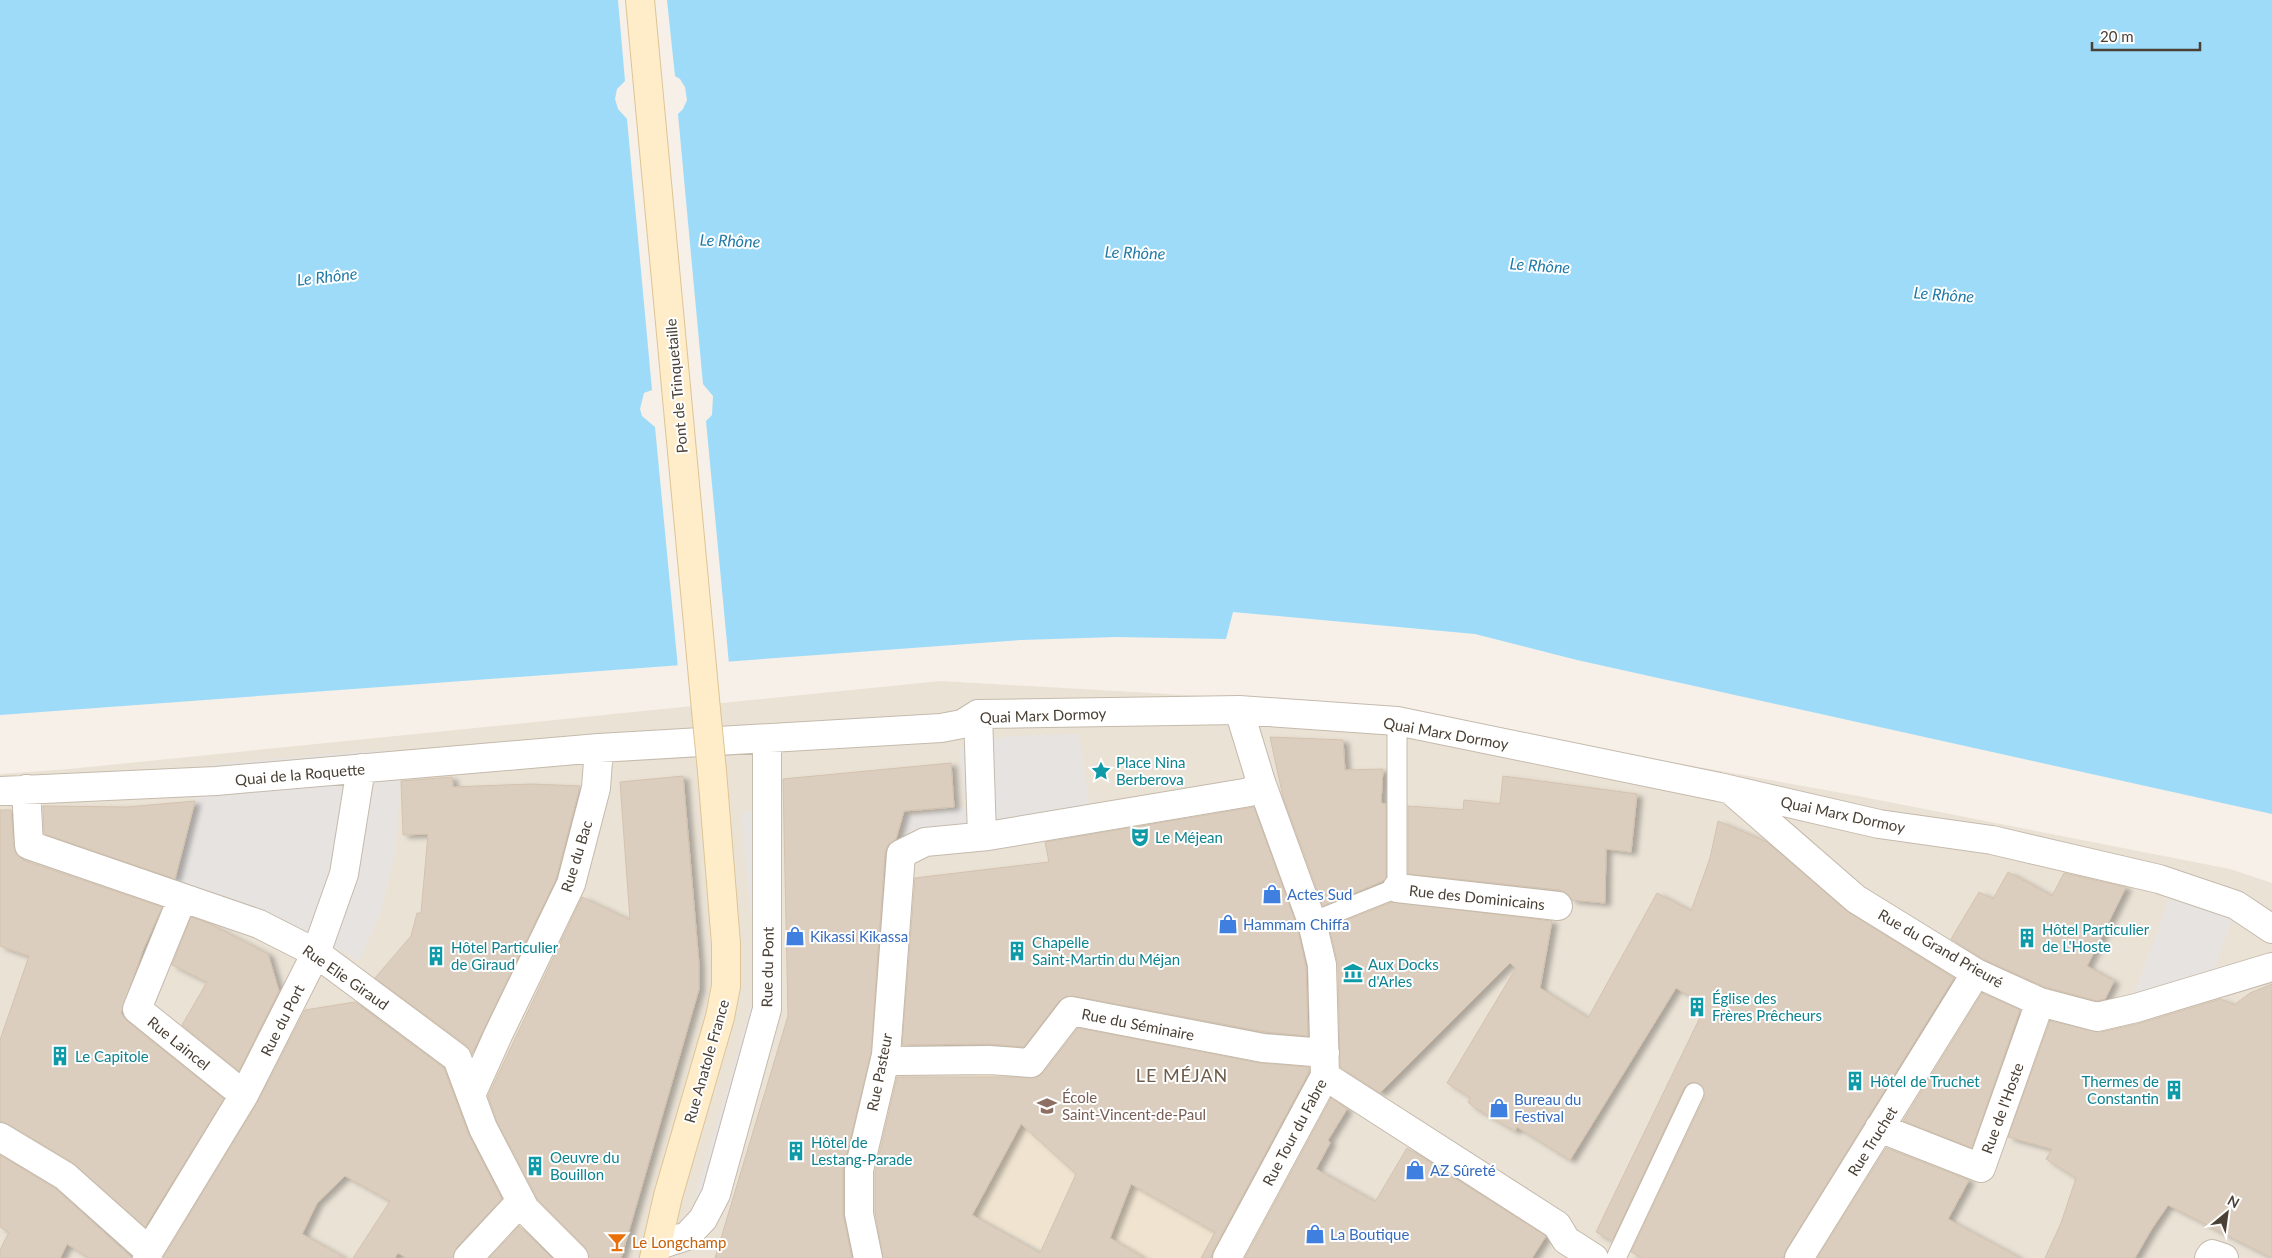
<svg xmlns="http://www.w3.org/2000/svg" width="2272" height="1258" viewBox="0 0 2272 1258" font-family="Lato,sans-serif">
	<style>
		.residential { fill: #eae2d5 }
		.education { fill: #f0e4d0 }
		.parking { fill: #e7e3e0 }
		.water { fill: #9edbf9 }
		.pier { fill: #f6f0e8 }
		.building { fill: #dccebf; stroke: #d4c2ae; fill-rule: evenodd; filter: url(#shadow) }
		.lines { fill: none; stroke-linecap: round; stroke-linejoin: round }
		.lane-casing { stroke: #c5baac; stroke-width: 21 }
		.street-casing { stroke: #c5baac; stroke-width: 30 }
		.secondary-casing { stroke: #dec495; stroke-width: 30 }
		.lane { stroke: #fff; stroke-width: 19 }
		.street { stroke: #fff; stroke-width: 28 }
		.secondary { stroke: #ffedc9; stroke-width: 28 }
		.secondary-bridge-casing { stroke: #dec495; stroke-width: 30; stroke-linecap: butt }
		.secondary-bridge { stroke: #ffedc9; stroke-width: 28 }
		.labels { text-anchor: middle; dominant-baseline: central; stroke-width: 4; stroke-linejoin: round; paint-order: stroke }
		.street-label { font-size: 15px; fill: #4a4035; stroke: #fff }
		.culture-label { font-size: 15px; fill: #0d838f; stroke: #fff; text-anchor: start }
		.shop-label { font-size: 15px; fill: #366cbe; stroke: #fff; text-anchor: start }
		.education-label { font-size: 15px; fill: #785e54; stroke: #fff; text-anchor: start }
		.food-label { font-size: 15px; fill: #c56008; stroke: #fff; text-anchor: start }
		.water-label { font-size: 16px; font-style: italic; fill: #1f7aa8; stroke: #fff }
		.quarter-label { font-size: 18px; letter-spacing: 1px; fill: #6e5d4b; stroke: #fff }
	</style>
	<defs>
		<filter id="shadow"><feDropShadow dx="5.5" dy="3" stdDeviation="2.5" flood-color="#0004"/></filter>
	</defs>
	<rect width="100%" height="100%" fill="#f6f0e8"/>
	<!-- residential -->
	<path class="residential" d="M941,681L1357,705L1853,795L2230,869L2272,883V1258H0V774L69,769Z"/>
	<!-- education -->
	<path class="education" d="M1050,1050L1101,1085L1258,1178L1217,1258H1052L1040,1248L947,1202L955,1086L984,1066L1022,1098Z"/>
	<!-- parking -->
	<path class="parking" d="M1079,734L1090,808L988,829L903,837L904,817L966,806L958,749L1008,736Z
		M380,750L401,781L395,852L381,912L359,961L326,943L174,881L195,801L211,764Z
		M756,810L763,1011L710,1192L694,1201L752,1002L754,947L741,812Z
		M2170,897L2232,920L2210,979L2133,997Z"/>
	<!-- water -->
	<path class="water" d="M0,0H2272V814L1577,660L1475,634L1233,612L1226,639L1116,637L1021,640L0,715Z"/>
	<!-- pier -->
	<path class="pier" d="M618,0H667L675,76L680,79L685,87L687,100L683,109L678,114L703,384L713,396L712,415L706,421L729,664L678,668L655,427L642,416L640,409L644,393L652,390L627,119L618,109L615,99L617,89L625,81Z"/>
	<!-- building -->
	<path class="building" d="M1270,737L1343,740L1345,770L1383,769L1381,803L1386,804V878L1383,881L1323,906L1283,797Z
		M951,763L954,807L904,811L896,839L888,845L885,853L871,1053L843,1170V1214L852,1258H715L788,1016L783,779Z
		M683,776L699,964V989L621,1258H589L585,1247L538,1200L497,1122L488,1096L582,897L630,920L620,782Z
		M1503,776L1637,794L1631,852L1606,849L1605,903L1572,900L1568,894L1560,890L1408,874V806L1463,810L1464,800L1500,804Z
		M452,777L453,787L531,784L580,786L556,879L472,1054L466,1045L375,978L411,936L417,913H421L428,834L403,835L401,781Z
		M195,801L175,879L44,834L43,806L127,807Z
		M1254,807L1297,926L1306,967L1308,1036L1265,1032L1073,996L1065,997L1059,1001L1024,1047L989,1044L902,1045L915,878L1049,862L1045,842Z
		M0,810H11L14,846L16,854L23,860L162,907L143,950L121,1013L127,1021L224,1099L145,1227L73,1163L8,1124L0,1121V1040L29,956L0,946Z
		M1718,821L1767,842L1848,912L1954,978L1786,1250L1783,1258H1643L1631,1252L1704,1098L1703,1087L1694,1082L1688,1084L1684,1088L1612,1241L1596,1232L1706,1005L1676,988L1570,1160L1517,1127L1515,1131L1475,1108L1468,1102L1471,1098L1447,1083L1516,968L1510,963L1380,1093L1340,1067L1338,965L1329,927L1392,902L1552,921L1540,988L1588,1018L1657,893L1691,911L1710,858Z
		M2008,872L2052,896L2064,873L2126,887L2087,966L2114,981L2105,999L2097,1001L2045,987L1983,959L1951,939L1979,892L1993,899Z
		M191,917L208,923L268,954L279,991L239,1071L182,1025L207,982L172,965Z
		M2272,984V1258L2168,1205L2151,1230L2135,1258H2045L2061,1223L2076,1178L2046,1159L2052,1149L2008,1137L2050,1021L2101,1032L2141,1023L2221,999L2234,1005L2250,993Z
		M1982,993L2020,1010L1972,1148L1903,1121Z
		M355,1002L444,1068L469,1135L502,1199L457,1247L453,1258H407L398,1253L395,1258H353L390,1201L345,1176L317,1203L302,1234L345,1258H163L257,1103L305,1010Z
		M1078,1028L1260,1063L1309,1067V1072L1213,1251L1211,1258H1201L1215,1232L1131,1184L1110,1238L1144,1258H883L875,1212V1172L897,1077H1037L1043,1073ZM1021,1124L1076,1174L1040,1253L972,1215Z
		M1331,1098L1347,1109L1328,1140L1330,1143L1316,1169L1375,1202L1407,1148L1546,1236L1532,1258H1245Z
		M1886,1148L1969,1180L1948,1219L2020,1258H1817Z
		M0,1155L56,1189L132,1258H89L67,1244L60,1258H0V1250L9,1232L0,1227Z
		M519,1226L552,1258H489Z"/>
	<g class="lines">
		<defs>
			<path id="lane" d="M1312,922L1397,888V721
				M1616,1258L1694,1093"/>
			<path id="street" d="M978,714L982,836
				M26,789L29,845L259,924L316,953L457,1058L483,1128L525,1209L574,1258
				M0,791L216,781L599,748L941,728L962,724L978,714L1239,710L1397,721L1719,787L1879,824L1992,840L2159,879L2236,905L2272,929
				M1734,793L1856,899L1976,973L2040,1002L2097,1017L2136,1008L2272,967
				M1397,888L1558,906
				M182,899L137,1009L244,1095
				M886,1055L897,1061L989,1060L1031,1063L1071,1011L1263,1048L1325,1053
				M1325,1076L1557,1225L1566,1240L1594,1258
				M471,1095L498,1035L571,884L596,788L599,748
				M1879,1128L1981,1168L2040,1002
				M0,1137L65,1176L149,1251
				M656,1246L687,1236L703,1219L716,1194L767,1009V739
				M147,1258L149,1251L244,1095L316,953L344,874L361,768
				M468,1258L521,1201
				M868,1258L859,1214V1170L886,1055L901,854L925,842L988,836L1250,792L1261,782
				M1227,1258L1325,1076L1322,965L1312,922L1261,782L1239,710
				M1799,1258L1976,973
				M2209,1258L2212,1254L2224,1258"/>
			<path id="secondary" d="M640,0L706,710
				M654,1258L668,1196L720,1017L726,986V944L712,771"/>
		</defs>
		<!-- lane casing -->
		<use href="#lane" class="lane-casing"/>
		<!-- street casing -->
		<use href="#street" class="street-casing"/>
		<!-- secondary casing -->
		<use href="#secondary" class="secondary-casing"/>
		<!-- lane -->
		<use href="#lane" class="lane"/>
		<!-- street -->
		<use href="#street" class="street"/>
		<!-- secondary -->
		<use href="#secondary" class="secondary"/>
		<defs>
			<path id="secondary-bridge" d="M706,710L712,771"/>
		</defs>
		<!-- secondary-bridge casing -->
		<use href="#secondary-bridge" class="secondary-bridge-casing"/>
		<!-- secondary-bridge -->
		<use href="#secondary-bridge" class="secondary-bridge"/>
	</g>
	<!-- icons -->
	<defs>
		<symbol id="sight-bare" viewBox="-9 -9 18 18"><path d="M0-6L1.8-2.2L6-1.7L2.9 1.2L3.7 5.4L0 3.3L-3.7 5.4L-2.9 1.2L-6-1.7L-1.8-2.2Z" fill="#0f9aa8" stroke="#fff" stroke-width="2.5" paint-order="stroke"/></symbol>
		<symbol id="theatre-bare" viewBox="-9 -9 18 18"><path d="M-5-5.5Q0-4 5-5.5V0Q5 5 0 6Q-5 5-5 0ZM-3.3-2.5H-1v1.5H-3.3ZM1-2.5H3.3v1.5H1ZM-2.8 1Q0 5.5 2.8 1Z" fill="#0f9aa8" stroke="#fff" stroke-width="2.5" paint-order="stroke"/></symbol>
		<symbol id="shop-bare" viewBox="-9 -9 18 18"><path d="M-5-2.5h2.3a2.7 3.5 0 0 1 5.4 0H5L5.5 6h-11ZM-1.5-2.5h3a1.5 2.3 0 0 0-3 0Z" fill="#3f7fe0" stroke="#fff" stroke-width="2.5" paint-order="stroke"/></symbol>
		<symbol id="building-bare" viewBox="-9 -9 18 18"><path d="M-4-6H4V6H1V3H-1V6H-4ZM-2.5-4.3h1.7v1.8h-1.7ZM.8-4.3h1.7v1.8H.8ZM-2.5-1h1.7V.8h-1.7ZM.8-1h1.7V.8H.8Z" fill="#0f9aa8" stroke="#fff" stroke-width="2.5" paint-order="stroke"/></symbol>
		<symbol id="museum-bare" viewBox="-9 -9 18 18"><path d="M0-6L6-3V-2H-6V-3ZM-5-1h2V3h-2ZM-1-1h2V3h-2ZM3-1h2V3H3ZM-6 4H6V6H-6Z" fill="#0f9aa8" stroke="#fff" stroke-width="2.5" paint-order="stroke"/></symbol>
		<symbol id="school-bare" viewBox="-9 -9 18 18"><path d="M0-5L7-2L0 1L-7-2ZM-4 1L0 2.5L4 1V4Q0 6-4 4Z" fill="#8d6e63" stroke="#fff" stroke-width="2.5" paint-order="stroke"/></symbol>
		<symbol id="bar-bare" viewBox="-9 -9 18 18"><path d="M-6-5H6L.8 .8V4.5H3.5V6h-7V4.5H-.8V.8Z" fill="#e8710a" stroke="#fff" stroke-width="2.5" paint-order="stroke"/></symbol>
	</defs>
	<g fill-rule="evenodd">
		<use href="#sight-bare" x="1087" y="757" width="28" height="28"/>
		<use href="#theatre-bare" x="1126" y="823" width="28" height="28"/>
		<use href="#shop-bare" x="1258" y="880" width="28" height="28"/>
		<use href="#shop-bare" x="1214" y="910" width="28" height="28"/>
		<use href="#shop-bare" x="781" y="922" width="28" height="28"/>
		<use href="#building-bare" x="2013" y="924" width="28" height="28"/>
		<use href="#building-bare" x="1003" y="937" width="28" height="28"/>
		<use href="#building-bare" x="422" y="942" width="28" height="28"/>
		<use href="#museum-bare" x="1339" y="959" width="28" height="28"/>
		<use href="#building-bare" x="1683" y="993" width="28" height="28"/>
		<use href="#building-bare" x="46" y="1042" width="28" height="28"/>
		<use href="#building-bare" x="1841" y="1067" width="28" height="28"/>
		<use href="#building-bare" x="2160" y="1076" width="28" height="28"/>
		<use href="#school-bare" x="1033" y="1092" width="28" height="28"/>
		<use href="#shop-bare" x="1485" y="1094" width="28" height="28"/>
		<use href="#building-bare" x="782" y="1137" width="28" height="28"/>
		<use href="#building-bare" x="521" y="1152" width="28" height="28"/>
		<use href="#shop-bare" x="1401" y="1156" width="28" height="28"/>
		<use href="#shop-bare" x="1301" y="1220" width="28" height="28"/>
		<use href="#bar-bare" x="603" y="1228" width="28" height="28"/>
	</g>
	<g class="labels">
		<!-- street labels -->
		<g class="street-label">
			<text transform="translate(676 386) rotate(-95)">Pont de Trinquetaille</text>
			<text transform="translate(1043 715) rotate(-2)">Quai Marx Dormoy</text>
			<text transform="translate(1446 733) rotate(10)">Quai Marx Dormoy</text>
			<text transform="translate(300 774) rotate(-5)">Quai de la Roquette</text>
			<text transform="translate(1843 814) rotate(12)">Quai Marx Dormoy</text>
			<text transform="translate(576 856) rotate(-73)">Rue du Bac</text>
			<text transform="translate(1477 897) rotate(6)">Rue des Dominicains</text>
			<text transform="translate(1941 948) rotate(30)">Rue du Grand Prieuré</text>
			<text transform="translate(767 967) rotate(-89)">Rue du Pont</text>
			<text transform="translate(346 977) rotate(35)">Rue Elie Giraud</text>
			<text transform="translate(282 1020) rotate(-63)">Rue du Port</text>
			<text transform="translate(1138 1024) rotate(11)">Rue du Séminaire</text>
			<text transform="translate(179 1043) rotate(39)">Rue Laincel</text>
			<text transform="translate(706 1061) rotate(-74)">Rue Anatole France</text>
			<text transform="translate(879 1072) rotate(-79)">Rue Pasteur</text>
			<text transform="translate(2002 1108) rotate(-70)">Rue de l'Hoste</text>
			<text transform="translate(1294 1132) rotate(-62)">Rue Tour du Fabre</text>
			<text transform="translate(1872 1141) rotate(-58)">Rue Truchet</text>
		</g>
		<!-- culture labels -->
		<g class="culture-label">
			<text x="1116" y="762">Place Nina<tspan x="1116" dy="17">Berberova</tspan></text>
			<text x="1155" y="837">Le Méjean</text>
			<text x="2042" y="929">Hôtel Particulier<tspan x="2042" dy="17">de L'Hoste</tspan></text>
			<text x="1032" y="942">Chapelle<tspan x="1032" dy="17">Saint-Martin du Méjan</tspan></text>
			<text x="451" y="947">Hôtel Particulier<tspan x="451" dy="17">de Giraud</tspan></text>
			<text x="1368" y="964">Aux Docks<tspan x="1368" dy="17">d'Arles</tspan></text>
			<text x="1712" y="998">Église des<tspan x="1712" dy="17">Frères Prêcheurs</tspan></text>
			<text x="75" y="1056">Le Capitole</text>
			<text x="1870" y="1081">Hôtel de Truchet</text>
			<text x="2159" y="1081" text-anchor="end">Thermes de<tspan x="2159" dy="17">Constantin</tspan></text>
			<text x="811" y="1142">Hôtel de<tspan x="811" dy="17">Lestang-Parade</tspan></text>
			<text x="550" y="1157">Oeuvre du<tspan x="550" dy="17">Bouillon</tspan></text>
		</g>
		<!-- shop labels -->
		<g class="shop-label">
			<text x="1287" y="894">Actes Sud</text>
			<text x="1243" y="924">Hammam Chiffa</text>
			<text x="810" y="936">Kikassi Kikassa</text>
			<text x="1514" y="1099">Bureau du<tspan x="1514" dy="17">Festival</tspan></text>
			<text x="1430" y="1170">AZ Sûreté</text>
			<text x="1330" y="1234">La Boutique</text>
		</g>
		<!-- education labels -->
		<g class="education-label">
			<text x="1062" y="1097">École<tspan x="1062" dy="17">Saint-Vincent-de-Paul</tspan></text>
		</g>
		<!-- food labels -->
		<g class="food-label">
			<text x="632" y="1242">Le Longchamp</text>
		</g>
		<!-- water labels -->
		<g class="water-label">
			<text transform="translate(730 240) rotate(2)">Le Rhône</text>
			<text transform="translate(1135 252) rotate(2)">Le Rhône</text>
			<text transform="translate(1540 265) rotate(4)">Le Rhône</text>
			<text transform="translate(327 276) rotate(-6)">Le Rhône</text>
			<text transform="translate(1944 294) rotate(4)">Le Rhône</text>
		</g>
		<!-- quarter labels -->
		<g class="quarter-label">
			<text x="1182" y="1075">LE MÉJAN</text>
		</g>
	</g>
	<!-- north arrow -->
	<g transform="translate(2227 1213) rotate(29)" stroke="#ffffff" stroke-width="4" paint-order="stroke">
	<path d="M0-4L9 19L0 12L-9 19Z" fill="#4a4035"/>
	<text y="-8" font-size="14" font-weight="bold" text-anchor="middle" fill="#4a4035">N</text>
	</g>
	<!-- scale -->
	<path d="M2092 42v8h108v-8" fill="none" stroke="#4a4035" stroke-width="2.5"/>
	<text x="2100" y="42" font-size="15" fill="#4a4035" stroke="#ffffff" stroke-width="4" paint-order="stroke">20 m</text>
</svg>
